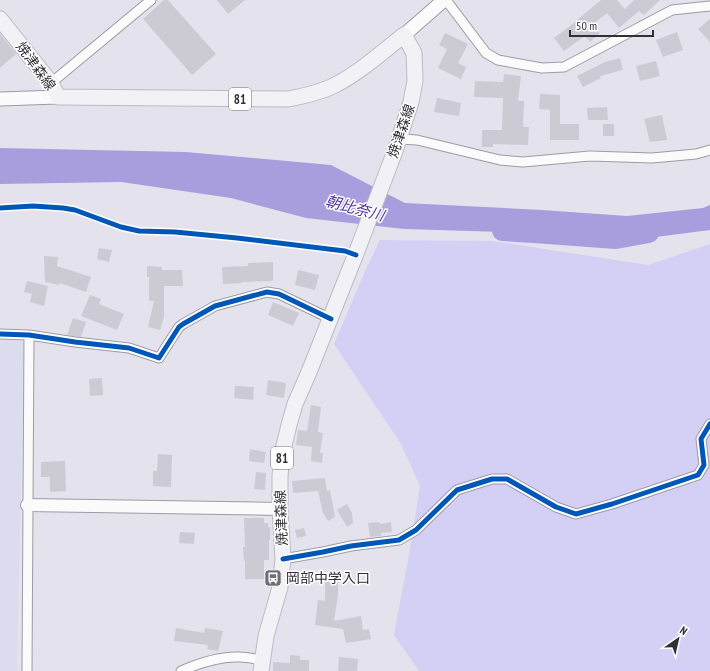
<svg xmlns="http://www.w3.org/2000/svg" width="710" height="671" viewBox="0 0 710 671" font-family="'PT Sans Narrow','Noto Sans JP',sans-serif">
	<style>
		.built { fill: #dddbee }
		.green { fill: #d4cff4 }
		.water { fill: #a99edd }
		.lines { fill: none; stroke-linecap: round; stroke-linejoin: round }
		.river { stroke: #a99edd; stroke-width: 20 }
		.building { fill: #cccbd3 }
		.minor-casing { stroke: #9c9ca3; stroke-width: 11 }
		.tertiary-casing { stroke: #9c9ca3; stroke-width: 14 }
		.secondary-casing { stroke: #9c9ca3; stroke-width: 15 }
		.primary-casing { stroke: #bcbbc5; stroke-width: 17 }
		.minor { stroke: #fbfbfc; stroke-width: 9 }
		.tertiary { stroke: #fbfbfc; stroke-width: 12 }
		.secondary { stroke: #fbfbfc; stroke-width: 13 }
		.primary { stroke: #f2f1f6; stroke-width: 15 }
		.cycleway-casing { stroke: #fff; stroke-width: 8 }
		.cycleway { stroke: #0057b8; stroke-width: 5 }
		.labels { text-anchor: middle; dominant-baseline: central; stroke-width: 3; stroke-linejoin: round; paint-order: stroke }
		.shield { fill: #fff; stroke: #6e6d72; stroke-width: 1 }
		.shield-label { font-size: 13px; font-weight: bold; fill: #302f36 }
		.street-label { font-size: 14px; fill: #302f36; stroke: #fff }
		.poi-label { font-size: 14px; fill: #302f36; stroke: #fff; text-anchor: start }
		.water-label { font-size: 15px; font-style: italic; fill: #513499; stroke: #fff }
	</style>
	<rect width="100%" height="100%" fill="#e4e3ed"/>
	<!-- built -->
	<path class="built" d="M0,340H21L24,343L17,671H0Z"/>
	<!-- green -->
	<path class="green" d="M380,240L492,241L648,265L710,244V671H419L394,635L410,549L420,486L401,444L334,344L366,269Z"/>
	<!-- water -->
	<path class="water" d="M0,148L186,152L331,165L405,203L542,210L627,216L703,208L710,205V230L640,239L530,233L404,229L306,218L231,198L121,182L0,184Z"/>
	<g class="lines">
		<!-- river -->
		<path class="river" d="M502,231L534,233L616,239L649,233"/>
	</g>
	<!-- building -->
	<path class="building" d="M164,0H168L216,54L192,75L143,19Z
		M217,0H245L228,14Z
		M601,0H617L625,9L634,0H660L644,15L639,11L619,28L607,13L592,25L600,33L590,42L585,36L564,51L554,38L570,26Z
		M710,19V42L698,29Z
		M677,32L683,50L663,57L656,40Z
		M445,33L468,44L458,63L466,67L461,79L438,68L447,49L439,45Z
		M0,34L16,54L0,68Z
		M620,58L623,70L600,76L601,78L583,87L577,76L605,62Z
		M656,61L660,76L640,81L636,66Z
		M504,74L521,76L518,101H524L523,127H529L528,145L493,144V147H482V130H502L503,98L474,97L475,81L503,82Z
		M540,94L560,95V124H579V140H550V110L539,109Z
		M437,98L461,103L459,116L434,112Z
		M607,107L608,120H588L587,108Z
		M662,115L667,140L650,142L644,119Z
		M603,124H614V136H603Z
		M99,248L112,250L109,262L97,259Z
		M44,256L58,257L57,266L91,277L86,292L60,283L59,285L45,282Z
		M273,262V281L242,282V283L223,284L222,267L248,266V263Z
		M147,266L162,267V270H182L183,286H164V317L160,330L148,327L154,301H149V277H147Z
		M298,270L319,275L315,290L295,285Z
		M27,281L48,286L44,306L30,302L32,294L24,292Z
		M90,295L101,299L99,304L124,314L117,330L81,316Z
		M273,302L299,313L293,326L268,315Z
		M73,318L86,322L81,337L67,335Z
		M102,378L103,395L90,396L89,379Z
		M268,380L286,383L284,398L266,395Z
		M235,386L254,387L253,400L234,398Z
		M311,405L321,407L318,432L323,433L320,453H323L322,463L311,461L312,447L296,445L298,430L307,431Z
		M250,449L266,452L264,463L249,461Z
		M158,454L172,455L171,487L153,486V471H157Z
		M65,461L66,491L50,492V477H41V462Z
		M256,472L266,473L265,490L254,489Z
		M325,478L327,491L330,490L335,517L328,521L323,513L318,491L293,493L292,481Z
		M347,504L352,513L353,523L347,527L337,510Z
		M244,518H264V523H268V527H270V540H269V560H264V579H245V561H244L243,547H245Z
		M379,522L380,524L391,522L392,532L381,533V536L370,537L368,523Z
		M304,528L306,536L297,538L295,530Z
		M180,532L195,533L194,544L179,543Z
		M325,577L338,578V595L334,621L361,616L363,630L369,629L371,639L346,643L343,629L315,625L318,600L325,601Z
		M176,628L204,633L205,628L223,631L218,651L207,649L208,645L174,641Z
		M290,655L300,656V660H309V671H273V662L290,663Z
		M339,657L358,659L357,671H338Z"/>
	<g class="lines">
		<defs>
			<path id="minor" d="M446,0L486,53L498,60L542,68L564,67L672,10L710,6
				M51,83L151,0
				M399,139L417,140L500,160L523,162L590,156L652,158L696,154L710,150
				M0,334L29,335L75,342L129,348L159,358L179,327L183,324L215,306L267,292L279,294L331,319
				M283,559L323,552L351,546L399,540L416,530L457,490L492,479H507L556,507L576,514L612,504L698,475L704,465L701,439L710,424
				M27,671L29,335
				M181,671C199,663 219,656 240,657C247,657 254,659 262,660"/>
			<path id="tertiary" d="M27,505L280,509"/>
			<path id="secondary" d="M404,35L444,0
				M0,99L58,97"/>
			<path id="primary" d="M0,19L51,83L58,97L288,99C304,96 319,93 333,86C358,74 382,52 404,35L414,53L415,81L411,102L395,151L357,251L309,372L295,404L289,425L282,454L280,476V509L283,559L280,587L266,636L261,671"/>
		</defs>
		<!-- minor casing -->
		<use href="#minor" class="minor-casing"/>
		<!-- tertiary casing -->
		<use href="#tertiary" class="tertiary-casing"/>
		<!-- secondary casing -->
		<use href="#secondary" class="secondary-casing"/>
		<!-- primary casing -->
		<use href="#primary" class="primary-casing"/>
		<!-- minor -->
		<use href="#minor" class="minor"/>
		<!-- tertiary -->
		<use href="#tertiary" class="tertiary"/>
		<!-- secondary -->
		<use href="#secondary" class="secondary"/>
		<!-- primary -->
		<use href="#primary" class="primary"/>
		<defs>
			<path id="cycleway" d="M0,208L33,206L63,208L75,210L121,227L139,231L175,232L237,238L345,251L356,255
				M0,334L29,335L75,342L129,348L159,358L179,327L183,324L215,306L267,292L279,294L331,319
				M283,559L323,552L351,546L399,540L416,530L457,490L492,479H507L556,507L576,514L612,504L698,475L704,465L701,439L710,424"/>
		</defs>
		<!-- cycleway casing -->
		<use href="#cycleway" class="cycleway-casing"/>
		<!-- cycleway -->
		<use href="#cycleway" class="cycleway"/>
	</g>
	<!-- icons -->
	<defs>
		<symbol id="bus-square" viewBox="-11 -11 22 22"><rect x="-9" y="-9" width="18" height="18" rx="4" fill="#6f6e76" stroke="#fff"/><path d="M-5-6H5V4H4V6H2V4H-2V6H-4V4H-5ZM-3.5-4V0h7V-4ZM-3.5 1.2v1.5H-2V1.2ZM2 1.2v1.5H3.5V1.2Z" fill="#fff"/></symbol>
	</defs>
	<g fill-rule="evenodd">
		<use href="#bus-square" x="263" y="568" width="20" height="20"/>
	</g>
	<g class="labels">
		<!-- shield labels -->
		<g class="shield">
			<rect x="229" y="88" width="22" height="22" rx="3"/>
			<rect x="271" y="447" width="22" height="22" rx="3"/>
		</g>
		<g class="shield-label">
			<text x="240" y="99">81</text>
			<text x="282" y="458">81</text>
		</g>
		<!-- street labels -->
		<g class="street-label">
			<text transform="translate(36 66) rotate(54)">焼津森線</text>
			<text transform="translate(401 131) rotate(-71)">焼津森線</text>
			<text transform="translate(281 518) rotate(-92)">焼津森線</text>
		</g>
		<!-- poi labels -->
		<g class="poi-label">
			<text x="286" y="578">岡部中学入口</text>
		</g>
		<!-- water labels -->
		<g class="water-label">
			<text transform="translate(355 208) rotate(15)">朝比奈川</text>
		</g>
	</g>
	<!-- north arrow -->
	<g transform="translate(678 639) rotate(34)" stroke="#ffffff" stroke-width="3" paint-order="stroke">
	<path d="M0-3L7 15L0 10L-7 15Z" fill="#302f36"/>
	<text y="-6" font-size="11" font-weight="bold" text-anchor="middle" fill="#302f36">N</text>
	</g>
	<!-- scale -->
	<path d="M570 30v6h83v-6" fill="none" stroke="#302f36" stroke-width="2"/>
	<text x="576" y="30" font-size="12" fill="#302f36" stroke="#ffffff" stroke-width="3" paint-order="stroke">50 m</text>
</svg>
